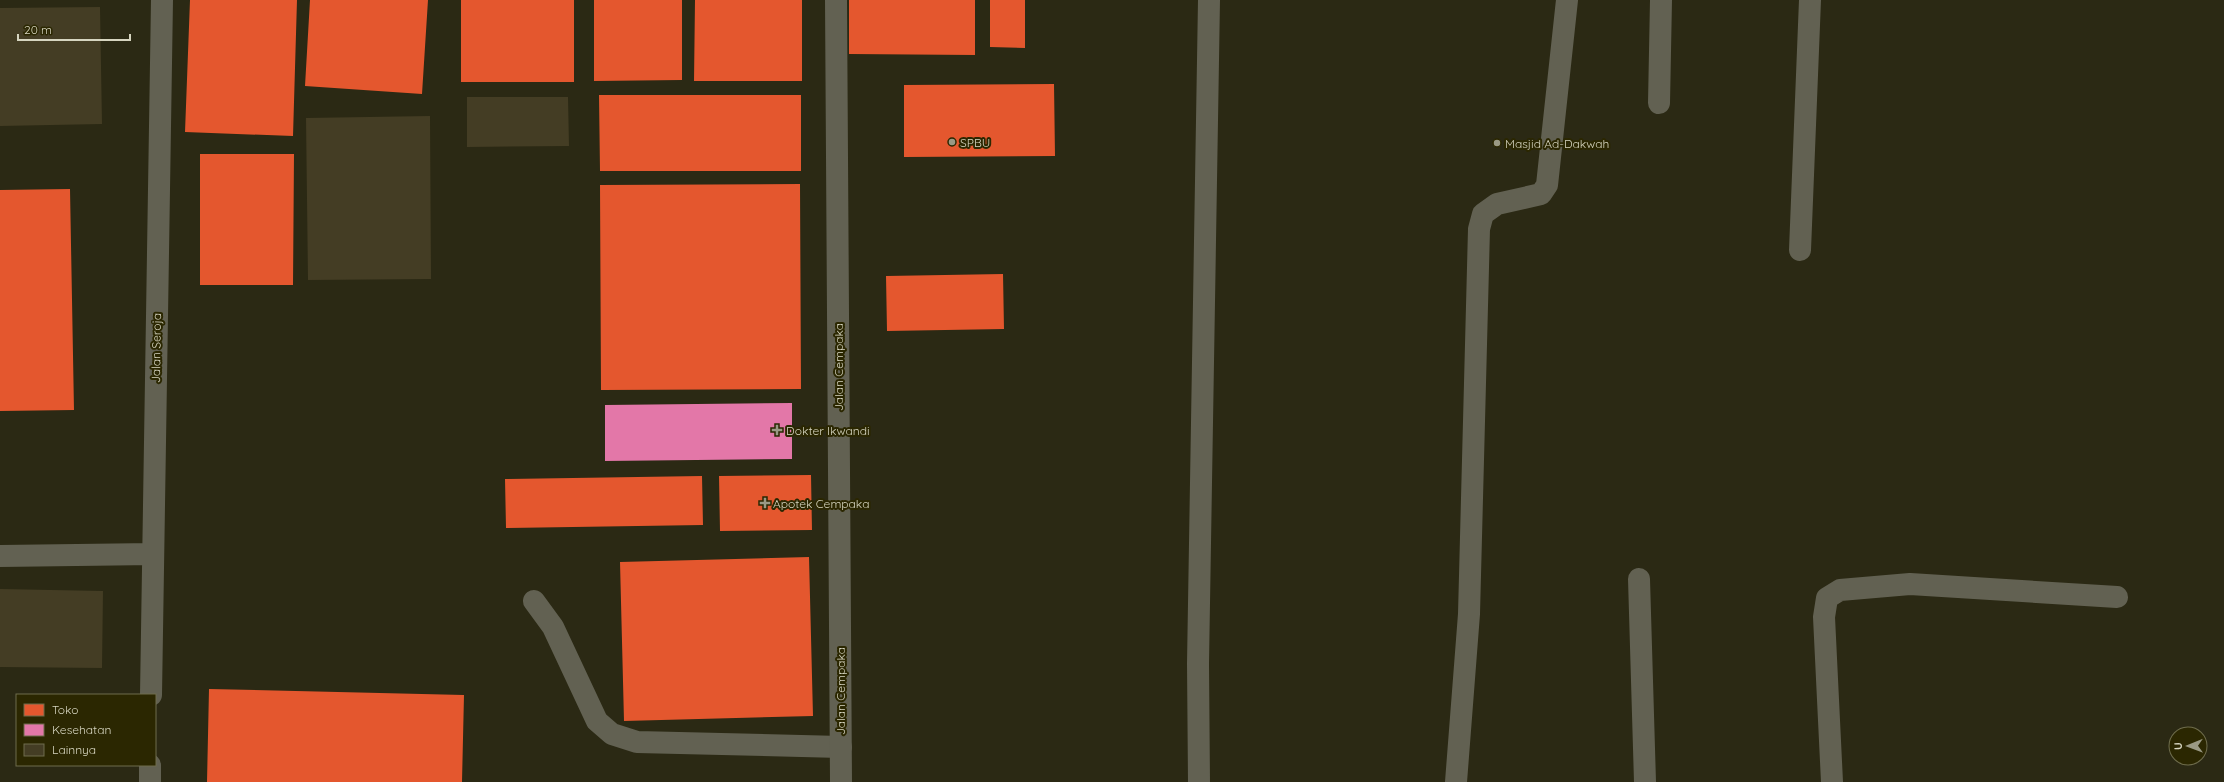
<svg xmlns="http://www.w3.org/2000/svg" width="2224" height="782" viewBox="0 0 2224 782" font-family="Quicksand,sans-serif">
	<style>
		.shops { fill: #e4572e }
		.health { fill: #e377a8 }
		.building { fill: #443d24 }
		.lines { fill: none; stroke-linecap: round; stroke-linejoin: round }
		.minor { stroke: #626152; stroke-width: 22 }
		.tertiary { stroke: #626152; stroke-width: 22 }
		.poi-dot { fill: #9a9984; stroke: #2b2701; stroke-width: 1.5 }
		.labels { text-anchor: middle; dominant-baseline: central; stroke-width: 4; stroke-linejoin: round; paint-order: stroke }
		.poi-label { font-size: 12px; fill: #d6d5c0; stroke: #2b2701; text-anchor: start }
		.street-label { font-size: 12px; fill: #d6d5c0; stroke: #2b2701 }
	</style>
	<rect width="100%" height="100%" fill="#2b2914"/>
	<!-- shops -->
	<path class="shops" d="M190,0H297L293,136L185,132Z
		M310,0H428L422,94L305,86Z
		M461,0H574V82H461Z
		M594,0H682V80L594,81Z
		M695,0H802V81H694Z
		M849,0H975V55L849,54Z
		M990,0H1025V48L990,47Z
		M1054,84L1055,156L904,157V85Z
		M599,95H801V171H600Z
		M200,154H294L293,285H200Z
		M800,184L801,389L601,390L600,185Z
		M70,189L74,410L0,411V190Z
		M1003,274L1004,329L887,331L886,276Z
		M811,475L812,530L720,531L719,476Z
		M702,476L703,525L506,528L505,479Z
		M809,557L813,716L624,721L620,562Z
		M209,689L464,695L462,782H207Z"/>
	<!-- health -->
	<path class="health" d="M792,403V459L605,461V405Z"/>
	<!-- building -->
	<path class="building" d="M100,7L102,124L0,126V8Z
		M467,97H568L569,146L467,147Z
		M430,116L431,279L308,280L306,118Z
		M0,589L103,591L102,668L0,667Z"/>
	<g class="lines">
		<!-- minor -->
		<path class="minor" d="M1659,103L1661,0
			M1800,250L1810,0
			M0,556L153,554
			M1639,579L1645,782
			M534,601L553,627L597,721L612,734L637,742L841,747
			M151,695L162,0
			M150,782V765
			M1199,782L1198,664L1209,0
			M1456,782L1469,614L1479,229L1483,214L1497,204L1541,194L1547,185L1567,0
			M1832,782L1824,617L1827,598L1840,590L1910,584L2117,597"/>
		<!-- tertiary -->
		<path class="tertiary" d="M836,0L841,782"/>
	</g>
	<!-- markers -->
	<g class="poi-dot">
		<circle cx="952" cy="142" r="4"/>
		<circle cx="1497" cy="143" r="4"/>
		<path d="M775 424h4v4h4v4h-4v4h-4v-4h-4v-4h4z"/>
		<path d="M763 497h4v4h4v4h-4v4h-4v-4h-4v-4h4z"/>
	</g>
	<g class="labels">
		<!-- poi labels -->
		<g class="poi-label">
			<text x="960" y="142">SPBU</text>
			<text x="1505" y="143">Masjid Ad-Dakwah</text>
			<text x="786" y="430">Dokter Ikwandi</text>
			<text x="773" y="503">Apotek Cempaka</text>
		</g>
		<!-- street labels -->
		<g class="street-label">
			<text transform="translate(156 348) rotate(-89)">Jalan Seroja</text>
			<text transform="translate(838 367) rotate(-90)">Jalan Cempaka</text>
			<text transform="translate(840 691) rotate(-90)">Jalan Cempaka</text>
		</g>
	</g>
	<!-- legend -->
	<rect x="16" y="694" width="140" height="72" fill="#2b2701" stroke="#6f6d4d"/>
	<rect x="24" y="704" width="20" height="12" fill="#e4572e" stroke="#6f6d4d"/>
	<text x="52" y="714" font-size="12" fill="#d6d5c0">Toko</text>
	<rect x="24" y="724" width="20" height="12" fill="#e377a8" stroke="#6f6d4d"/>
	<text x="52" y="734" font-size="12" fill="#d6d5c0">Kesehatan</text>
	<rect x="24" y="744" width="20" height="12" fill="#443d24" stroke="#6f6d4d"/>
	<text x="52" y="754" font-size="12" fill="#d6d5c0">Lainnya</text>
	<!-- north arrow -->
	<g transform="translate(2188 746) rotate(269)"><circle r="19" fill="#2b2701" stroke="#6f6d4d"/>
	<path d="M0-3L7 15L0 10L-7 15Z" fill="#9a9984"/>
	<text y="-6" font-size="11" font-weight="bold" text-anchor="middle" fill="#d6d5c0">U</text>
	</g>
	<!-- scale -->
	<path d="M18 34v6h112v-6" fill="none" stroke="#d6d5c0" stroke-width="2"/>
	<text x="24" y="34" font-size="12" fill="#d6d5c0" stroke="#2b2701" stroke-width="3" paint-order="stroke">20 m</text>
</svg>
